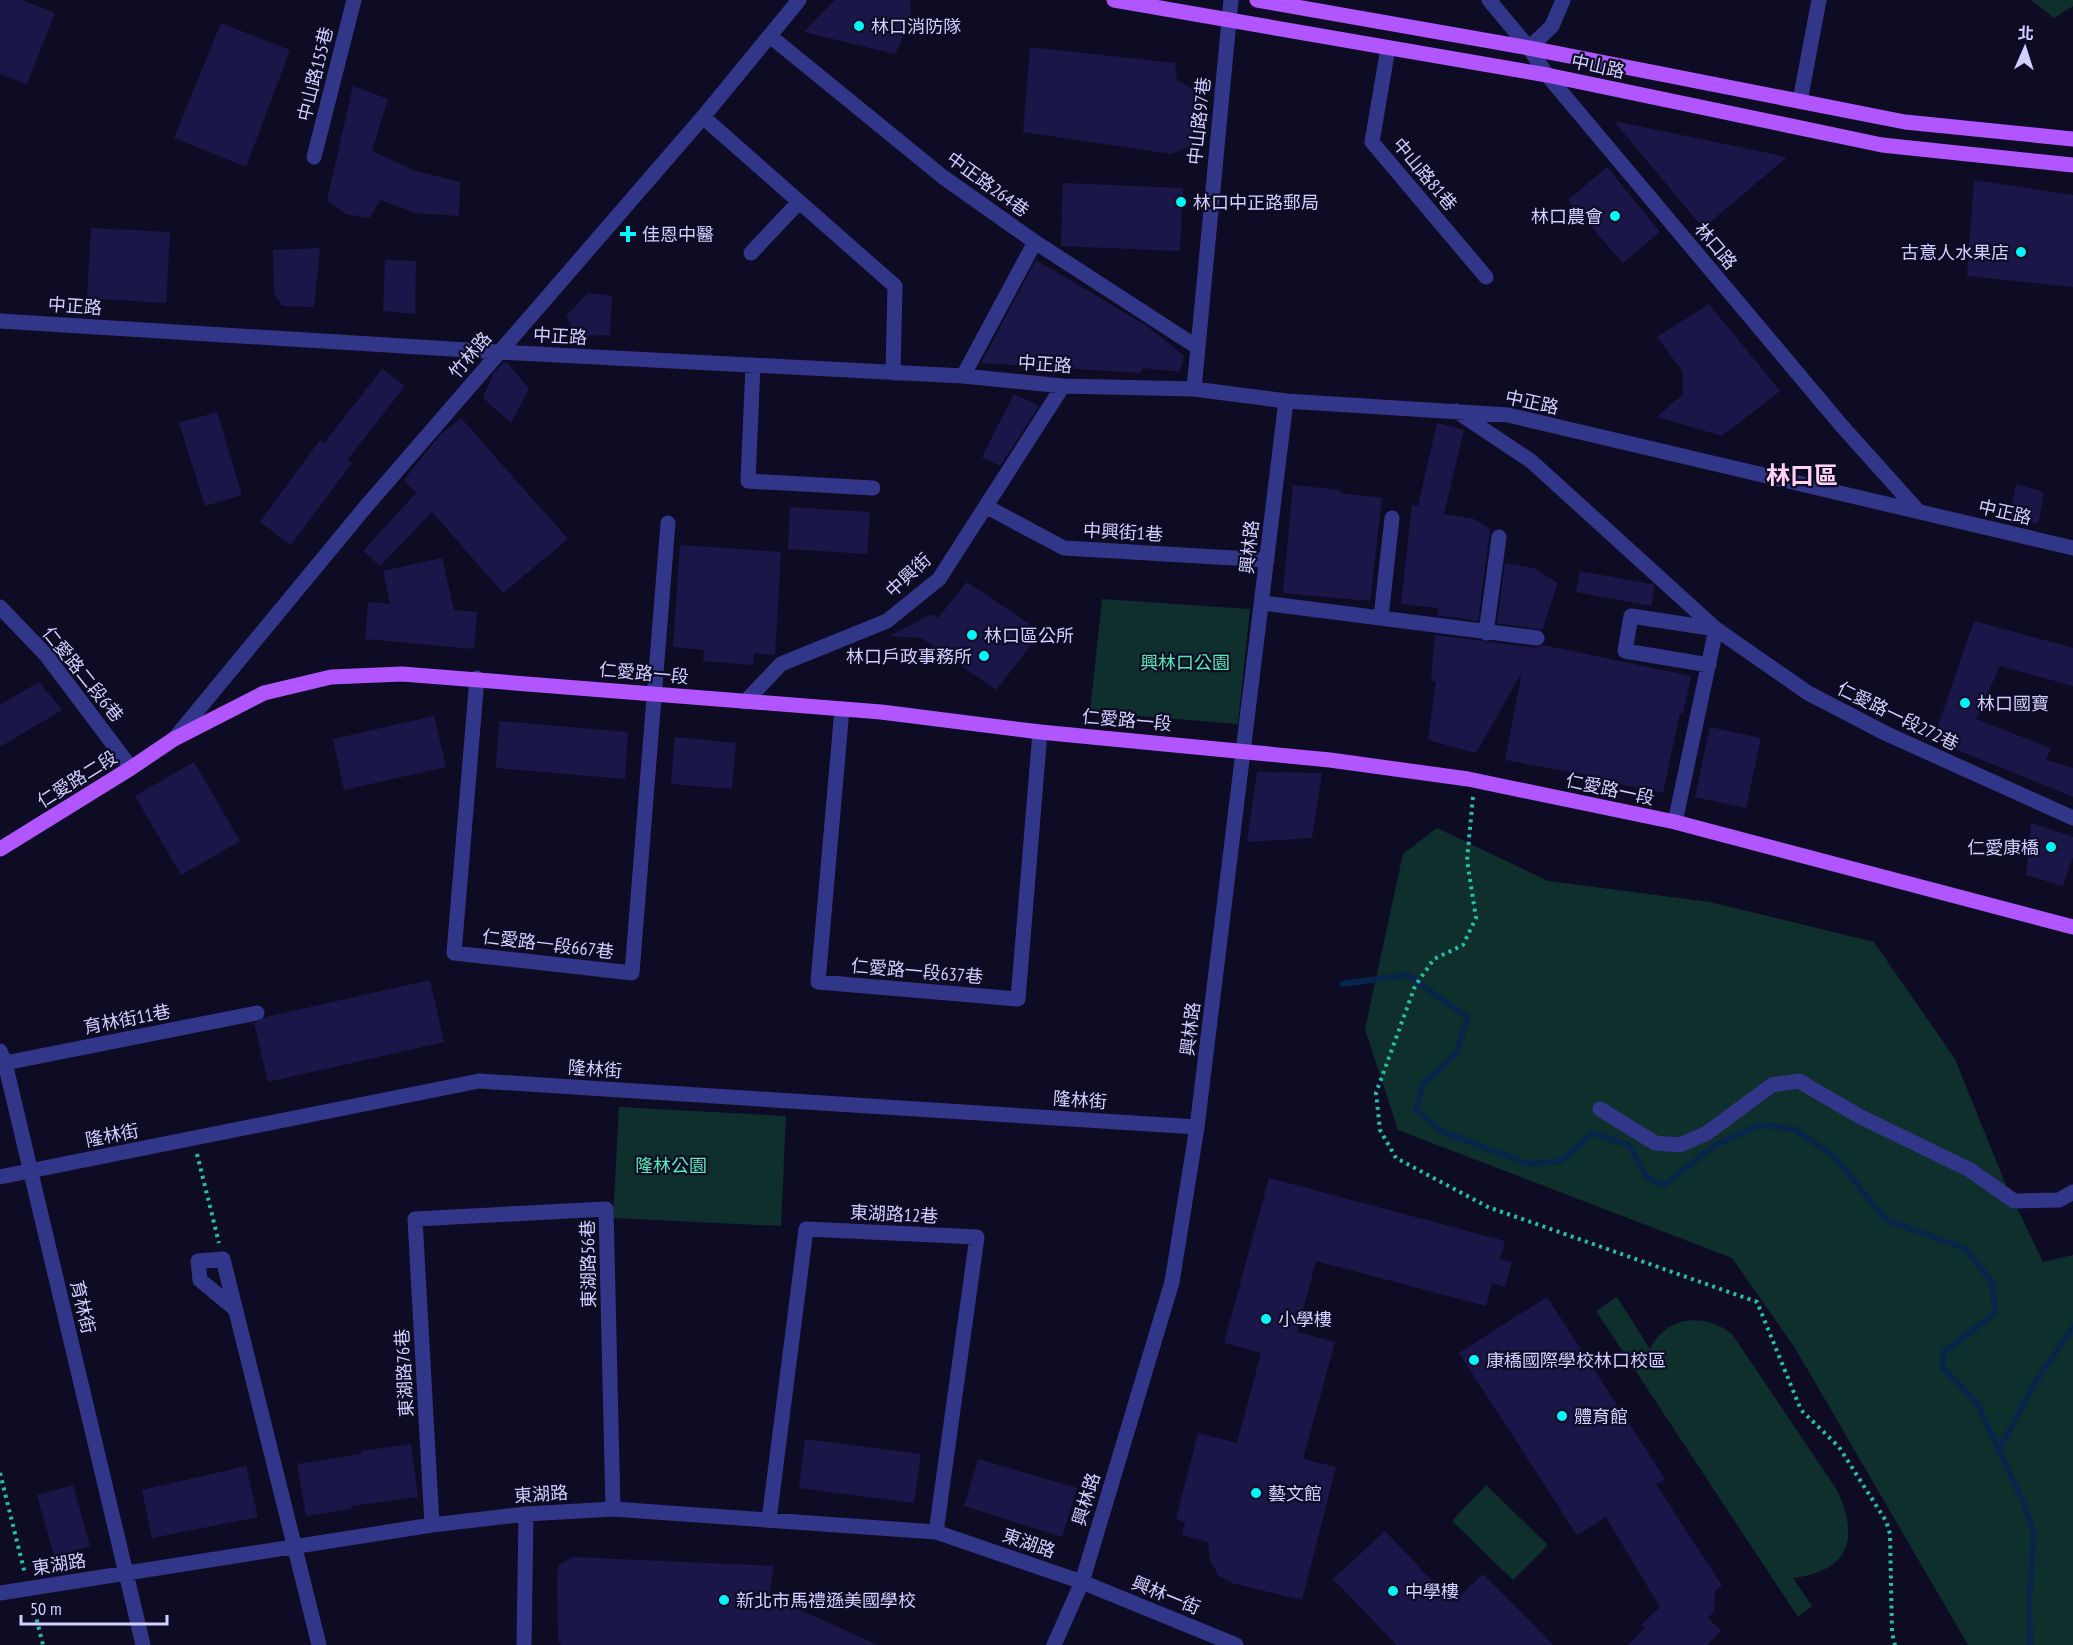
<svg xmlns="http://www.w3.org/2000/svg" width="2073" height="1645" viewBox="0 0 2073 1645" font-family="'PT Sans Narrow','Noto Sans TC',sans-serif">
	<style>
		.green { fill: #0e2f2b }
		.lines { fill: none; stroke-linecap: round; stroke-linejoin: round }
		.stream { stroke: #062549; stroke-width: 6 }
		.building { fill: #1b1648 }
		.path { stroke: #21c1a9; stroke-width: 4; stroke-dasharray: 3 4.5; stroke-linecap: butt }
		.minor { stroke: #323689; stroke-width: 15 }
		.major { stroke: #b156ff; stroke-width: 15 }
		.poi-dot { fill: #00f8fa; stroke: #0e0c25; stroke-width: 2 }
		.labels { text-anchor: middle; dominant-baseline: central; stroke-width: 4.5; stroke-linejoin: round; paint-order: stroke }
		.poi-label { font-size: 18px; fill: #d1cfff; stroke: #0e0c25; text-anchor: start }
		.street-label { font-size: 18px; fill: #d1cfff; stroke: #0e0c25 }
		.park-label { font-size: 18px; fill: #4fecb6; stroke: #0e0c25 }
		.district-label { font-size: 24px; font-weight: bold; fill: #ffd1f3; stroke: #0e0c25 }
	</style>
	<rect width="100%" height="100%" fill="#0e0c25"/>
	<!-- green -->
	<path class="green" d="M2031,0H2073V6L2054,18Z
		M1102,599L1250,609L1238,724L1090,712Z
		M1437,828L1548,881L1710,902L1874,942L1955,1059L2005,1183L2043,1262L2073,1255V1645H1968L1795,1348L1732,1258L1398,1130L1365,1029L1403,854Z
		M619,1107L786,1116L781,1226L613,1218Z
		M1617,1297L1650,1349C1666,1316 1704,1312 1732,1334L1837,1490C1860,1539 1849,1571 1793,1578L1812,1606L1798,1617L1596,1311Z
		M1486,1485L1548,1545L1513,1580L1452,1521Z"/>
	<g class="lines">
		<!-- stream -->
		<path class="stream" d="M1342,984L1407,975L1468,1017L1456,1054L1423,1084L1416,1109L1441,1131L1528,1164L1561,1161L1593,1133L1629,1145L1647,1178L1664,1185L1714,1146L1759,1125L1794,1129L1834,1156L1886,1220L1964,1248L1993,1283L1995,1313L1943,1353V1368L1977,1403L2024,1504L2034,1533L2029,1598L2030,1645
			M1998,1452L2036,1381L2073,1327"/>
	</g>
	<!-- building -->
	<path class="building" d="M0,0H22L55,13L27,84L0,74Z
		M835,0H910L911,20L895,54L804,32Z
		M221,23L290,50L246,167L174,138Z
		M1030,47L1175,63L1177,80L1191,88L1204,104L1199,136L1189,147L1171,154L1023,132Z
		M353,86L388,99L372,151L413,170L460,182L459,216L415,213L380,200L370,218L346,214L327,200Z
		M1614,121L1787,157L1703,228Z
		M1607,167L1660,232L1623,263L1568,200Z
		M1974,180L2073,195V287L1967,276Z
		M1063,183L1183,188L1180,251L1061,246Z
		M91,228L170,232L166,303L87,298Z
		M320,248L314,307L282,306L274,293L273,250Z
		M385,260L416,261L415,314L383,311Z
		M1036,260L1147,326L1184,356L1180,372L1143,368L1141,373L981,363Z
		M588,293L612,296L610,335L575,336L566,316Z
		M1709,304L1780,391L1722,436L1657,417L1683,394V372L1657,337Z
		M504,362H507L529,389L511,423L483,398L493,374Z
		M382,369L405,386L347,460L352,463L291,545L260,522L320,440L324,443Z
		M1014,394L1039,406L1000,466L982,457Z
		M217,412L242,495L205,506L179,423Z
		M461,418L568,539L503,593L432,512L380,566L363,551L416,493L404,480L417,463L441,434Z
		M1437,423L1464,430L1444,514L1474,519L1490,529L1478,621L1437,615L1438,608L1401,604L1412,505L1418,506Z
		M2016,484L2044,492L2038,524L2010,516Z
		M1293,485L1340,490V493L1382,498L1370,601L1283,593Z
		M790,507L870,512L867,554L788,549Z
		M680,545L781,552L775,655L754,653L753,665L703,661L704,650L673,647Z
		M442,558L454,610L477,612L474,649L365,639L368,602L390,604L383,571Z
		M1505,563L1534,568L1558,583L1542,630L1497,623Z
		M1580,571L1651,584L1655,586L1651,606L1576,592Z
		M967,582L1041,632L996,690L922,638L890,636L931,614L938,618Z
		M1974,621L2073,648V686L2000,666L1976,719L2051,748L2046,760L2073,768V797L1933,740Z
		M1435,635L1536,648L1543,645L1691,676L1683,714L1680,713L1663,793L1603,781L1604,778L1505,760L1522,672L1476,753L1428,740L1436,681H1431Z
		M39,682L62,710L0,747V705Z
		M434,716L446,767L344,790L333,739Z
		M499,721L628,732L625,779L496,768Z
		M1710,727L1761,738L1746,808L1695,797Z
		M675,737L736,743L732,789L671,784Z
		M194,762L240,841L181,875L135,796Z
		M1257,772L1322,773L1312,838L1247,842Z
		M2031,823L2073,837V857L2063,886L2026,875Z
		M430,980L444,1042L268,1082L254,1023L266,1017Z
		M1269,1178L1505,1241L1500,1259L1512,1262L1505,1287L1492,1283L1486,1306L1316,1261L1297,1332L1335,1342L1303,1459L1336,1467L1302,1600L1232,1583L1219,1576L1210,1560L1208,1542L1182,1535L1185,1522L1176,1519L1198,1433L1237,1443L1261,1353L1224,1343Z
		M1547,1297L1665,1479L1656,1484L1722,1586L1715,1591L1714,1611L1708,1618L1721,1631L1707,1645H1628L1645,1628L1641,1625L1660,1607L1606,1517L1577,1535L1459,1353Z
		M805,1439L921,1454L914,1503L799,1488Z
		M411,1444L418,1497L351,1506L352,1509L306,1516L297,1464L361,1454V1451Z
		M978,1459L1077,1488L1062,1537L964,1506Z
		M246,1466L258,1517L152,1538L142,1490Z
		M73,1485L90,1546L54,1556L37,1495Z
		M1385,1531L1453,1603L1483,1574L1553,1645H1397L1333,1579Z
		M573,1557L774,1566L769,1596L878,1645H561L558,1639L557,1574L559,1565Z"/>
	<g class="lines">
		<!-- path -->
		<path class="path" d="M1473,797L1467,860L1476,918L1463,945L1434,959L1415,986L1376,1093L1380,1130L1396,1158L1488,1207L1757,1302L1801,1410L1839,1447L1886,1521L1890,1534L1892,1633L1895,1645
			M197,1154L219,1243
			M0,1473L25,1574
			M33,1605L43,1645"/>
		<!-- minor -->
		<path class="minor" d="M1489,0L1529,48L1547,75L1841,425L1919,512
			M770,36L943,177L1035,242L1197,347
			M1388,48L1372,142L1486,277
			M1529,48L1552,26L1563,0
			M1800,101L1819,0
			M703,117L895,286L893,373
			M314,157L354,0
			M751,253L799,202
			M0,321L499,352L963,376L1063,386L1194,389L1286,401L1508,415L2073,548
			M753,365L748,481L873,488
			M963,376L1035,242
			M1194,389L1231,0
			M1456,411L1531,461L1716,629L1808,693L1887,734L2073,818
			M987,507L1064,548L1267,560
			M1263,603L1537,638
			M0,607L46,655L131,768
			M1381,617L1392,518
			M1486,633L1499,537
			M1709,665L1625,651L1631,616L1716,629
			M477,678L454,953L632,973L668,523
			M745,702L781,664L887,621L939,579L1063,386
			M842,709L818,982L1018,999L1040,732
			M174,739L363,510L703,117L799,0
			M1675,822L1716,629
			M0,1051L5,1063L143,1645
			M5,1063L257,1013
			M1600,1109L1655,1143L1680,1145L1707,1133L1772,1085L1799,1081L1859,1116L1970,1170L2014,1201L2059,1200L2073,1192
			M0,1177L479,1081L1197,1127
			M235,1309L200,1280L198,1261L223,1259L319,1645
			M769,1520L806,1229L977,1237L936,1532
			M432,1525L415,1219L606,1209L613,1509
			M0,1593L432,1525L526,1514L613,1509L936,1532L1082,1582L1236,1645
			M524,1645L526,1514
			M1054,1645L1082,1582L1172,1282L1197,1127L1286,401"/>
		<!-- major -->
		<path class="major" d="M1114,0L1547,75L1882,145L2073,165
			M1257,0L1529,48L1905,122L2073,139
			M0,849L131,768L174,739L264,693L331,677L402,674L881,712L1040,732L1330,760L1468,779L1675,822L2073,927"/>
	</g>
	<!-- markers -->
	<g class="poi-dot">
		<circle cx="859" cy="26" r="6"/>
		<circle cx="1181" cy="202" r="6"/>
		<circle cx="1615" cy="216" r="6"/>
		<path d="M625 225h6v6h6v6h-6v6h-6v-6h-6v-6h6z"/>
		<circle cx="2021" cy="252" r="6"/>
		<circle cx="972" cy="635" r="6"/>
		<circle cx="984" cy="656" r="6"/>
		<circle cx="1965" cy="703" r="6"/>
		<circle cx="2051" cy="847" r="6"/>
		<circle cx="1266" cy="1319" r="6"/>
		<circle cx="1474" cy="1360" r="6"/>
		<circle cx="1562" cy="1416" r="6"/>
		<circle cx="1256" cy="1493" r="6"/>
		<circle cx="1393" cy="1591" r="6"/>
		<circle cx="724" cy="1600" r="6"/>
	</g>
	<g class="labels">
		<!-- poi labels -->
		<g class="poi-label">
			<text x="871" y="26">林口消防隊</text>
			<text x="1193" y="202">林口中正路郵局</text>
			<text x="1603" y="216" text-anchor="end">林口農會</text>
			<text x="642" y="234">佳恩中醫</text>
			<text x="2009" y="252" text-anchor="end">古意人水果店</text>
			<text x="984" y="635">林口區公所</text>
			<text x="972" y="656" text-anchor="end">林口戶政事務所</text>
			<text x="1977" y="703">林口國寶</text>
			<text x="2039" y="847" text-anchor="end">仁愛康橋</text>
			<text x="1278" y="1319">小學樓</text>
			<text x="1486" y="1360">康橋國際學校林口校區</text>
			<text x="1574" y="1416">體育館</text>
			<text x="1268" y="1493">藝文館</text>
			<text x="1405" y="1591">中學樓</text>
			<text x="736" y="1600">新北市馬禮遜美國學校</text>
		</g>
		<!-- street labels -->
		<g class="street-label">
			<text transform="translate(1598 66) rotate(12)">中山路</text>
			<text transform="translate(315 74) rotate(-76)">中山路155巷</text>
			<text transform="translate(1199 121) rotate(-84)">中山路97巷</text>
			<text transform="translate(1425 174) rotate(50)">中山路81巷</text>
			<text transform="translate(988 184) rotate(36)">中正路264巷</text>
			<text transform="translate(1716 246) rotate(50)">林口路</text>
			<text transform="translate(75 306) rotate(4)">中正路</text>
			<text transform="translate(560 336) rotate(3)">中正路</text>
			<text transform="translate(470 355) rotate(-50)">竹林路</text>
			<text transform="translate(1045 364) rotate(4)">中正路</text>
			<text transform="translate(1532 402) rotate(12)">中正路</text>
			<text transform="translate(2005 512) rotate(13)">中正路</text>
			<text transform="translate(1123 532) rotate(3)">中興街1巷</text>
			<text transform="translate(1249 547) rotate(-84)">興林路</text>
			<text transform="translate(908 575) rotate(-43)">中興街</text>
			<text transform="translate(644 673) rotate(5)">仁愛路一段</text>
			<text transform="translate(83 674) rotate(51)">仁愛路二段6巷</text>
			<text transform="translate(1898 716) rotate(26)">仁愛路一段272巷</text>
			<text transform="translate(1127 720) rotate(5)">仁愛路一段</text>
			<text transform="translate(77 779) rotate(-32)">仁愛路二段</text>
			<text transform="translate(1610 789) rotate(12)">仁愛路一段</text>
			<text transform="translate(548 944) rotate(7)">仁愛路一段667巷</text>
			<text transform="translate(917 971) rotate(5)">仁愛路一段637巷</text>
			<text transform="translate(127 1019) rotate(-11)">育林街11巷</text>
			<text transform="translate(1190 1029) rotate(-83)">興林路</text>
			<text transform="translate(595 1069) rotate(4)">隆林街</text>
			<text transform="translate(1080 1100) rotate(4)">隆林街</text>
			<text transform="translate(112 1135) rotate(-11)">隆林街</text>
			<text transform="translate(894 1214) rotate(3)">東湖路12巷</text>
			<text transform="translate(588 1264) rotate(-91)">東湖路56巷</text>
			<text transform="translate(83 1307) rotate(77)">育林街</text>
			<text transform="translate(404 1373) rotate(-93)">東湖路76巷</text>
			<text transform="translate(541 1494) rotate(-4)">東湖路</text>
			<text transform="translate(1086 1499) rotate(-73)">興林路</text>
			<text transform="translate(1029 1543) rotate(19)">東湖路</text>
			<text transform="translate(59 1564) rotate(-9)">東湖路</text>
			<text transform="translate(1166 1595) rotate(22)">興林一街</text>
		</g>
		<!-- park labels -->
		<g class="park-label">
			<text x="1185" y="662">興林口公園</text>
			<text x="671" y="1165">隆林公園</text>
		</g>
		<!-- district labels -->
		<g class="district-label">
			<text x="1802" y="475">林口區</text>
		</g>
	</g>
	<!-- north arrow -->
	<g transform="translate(2025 48) rotate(3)" stroke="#0e0c25" stroke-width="4.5" paint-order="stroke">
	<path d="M0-4.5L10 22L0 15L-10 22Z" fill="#d1cfff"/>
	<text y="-9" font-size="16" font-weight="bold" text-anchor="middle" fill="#d1cfff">北</text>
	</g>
	<!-- scale -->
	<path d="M21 1615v9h146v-9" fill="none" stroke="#d1cfff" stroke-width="3"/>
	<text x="30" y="1615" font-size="18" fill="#d1cfff" stroke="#0e0c25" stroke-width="4.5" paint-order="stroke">50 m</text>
</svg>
